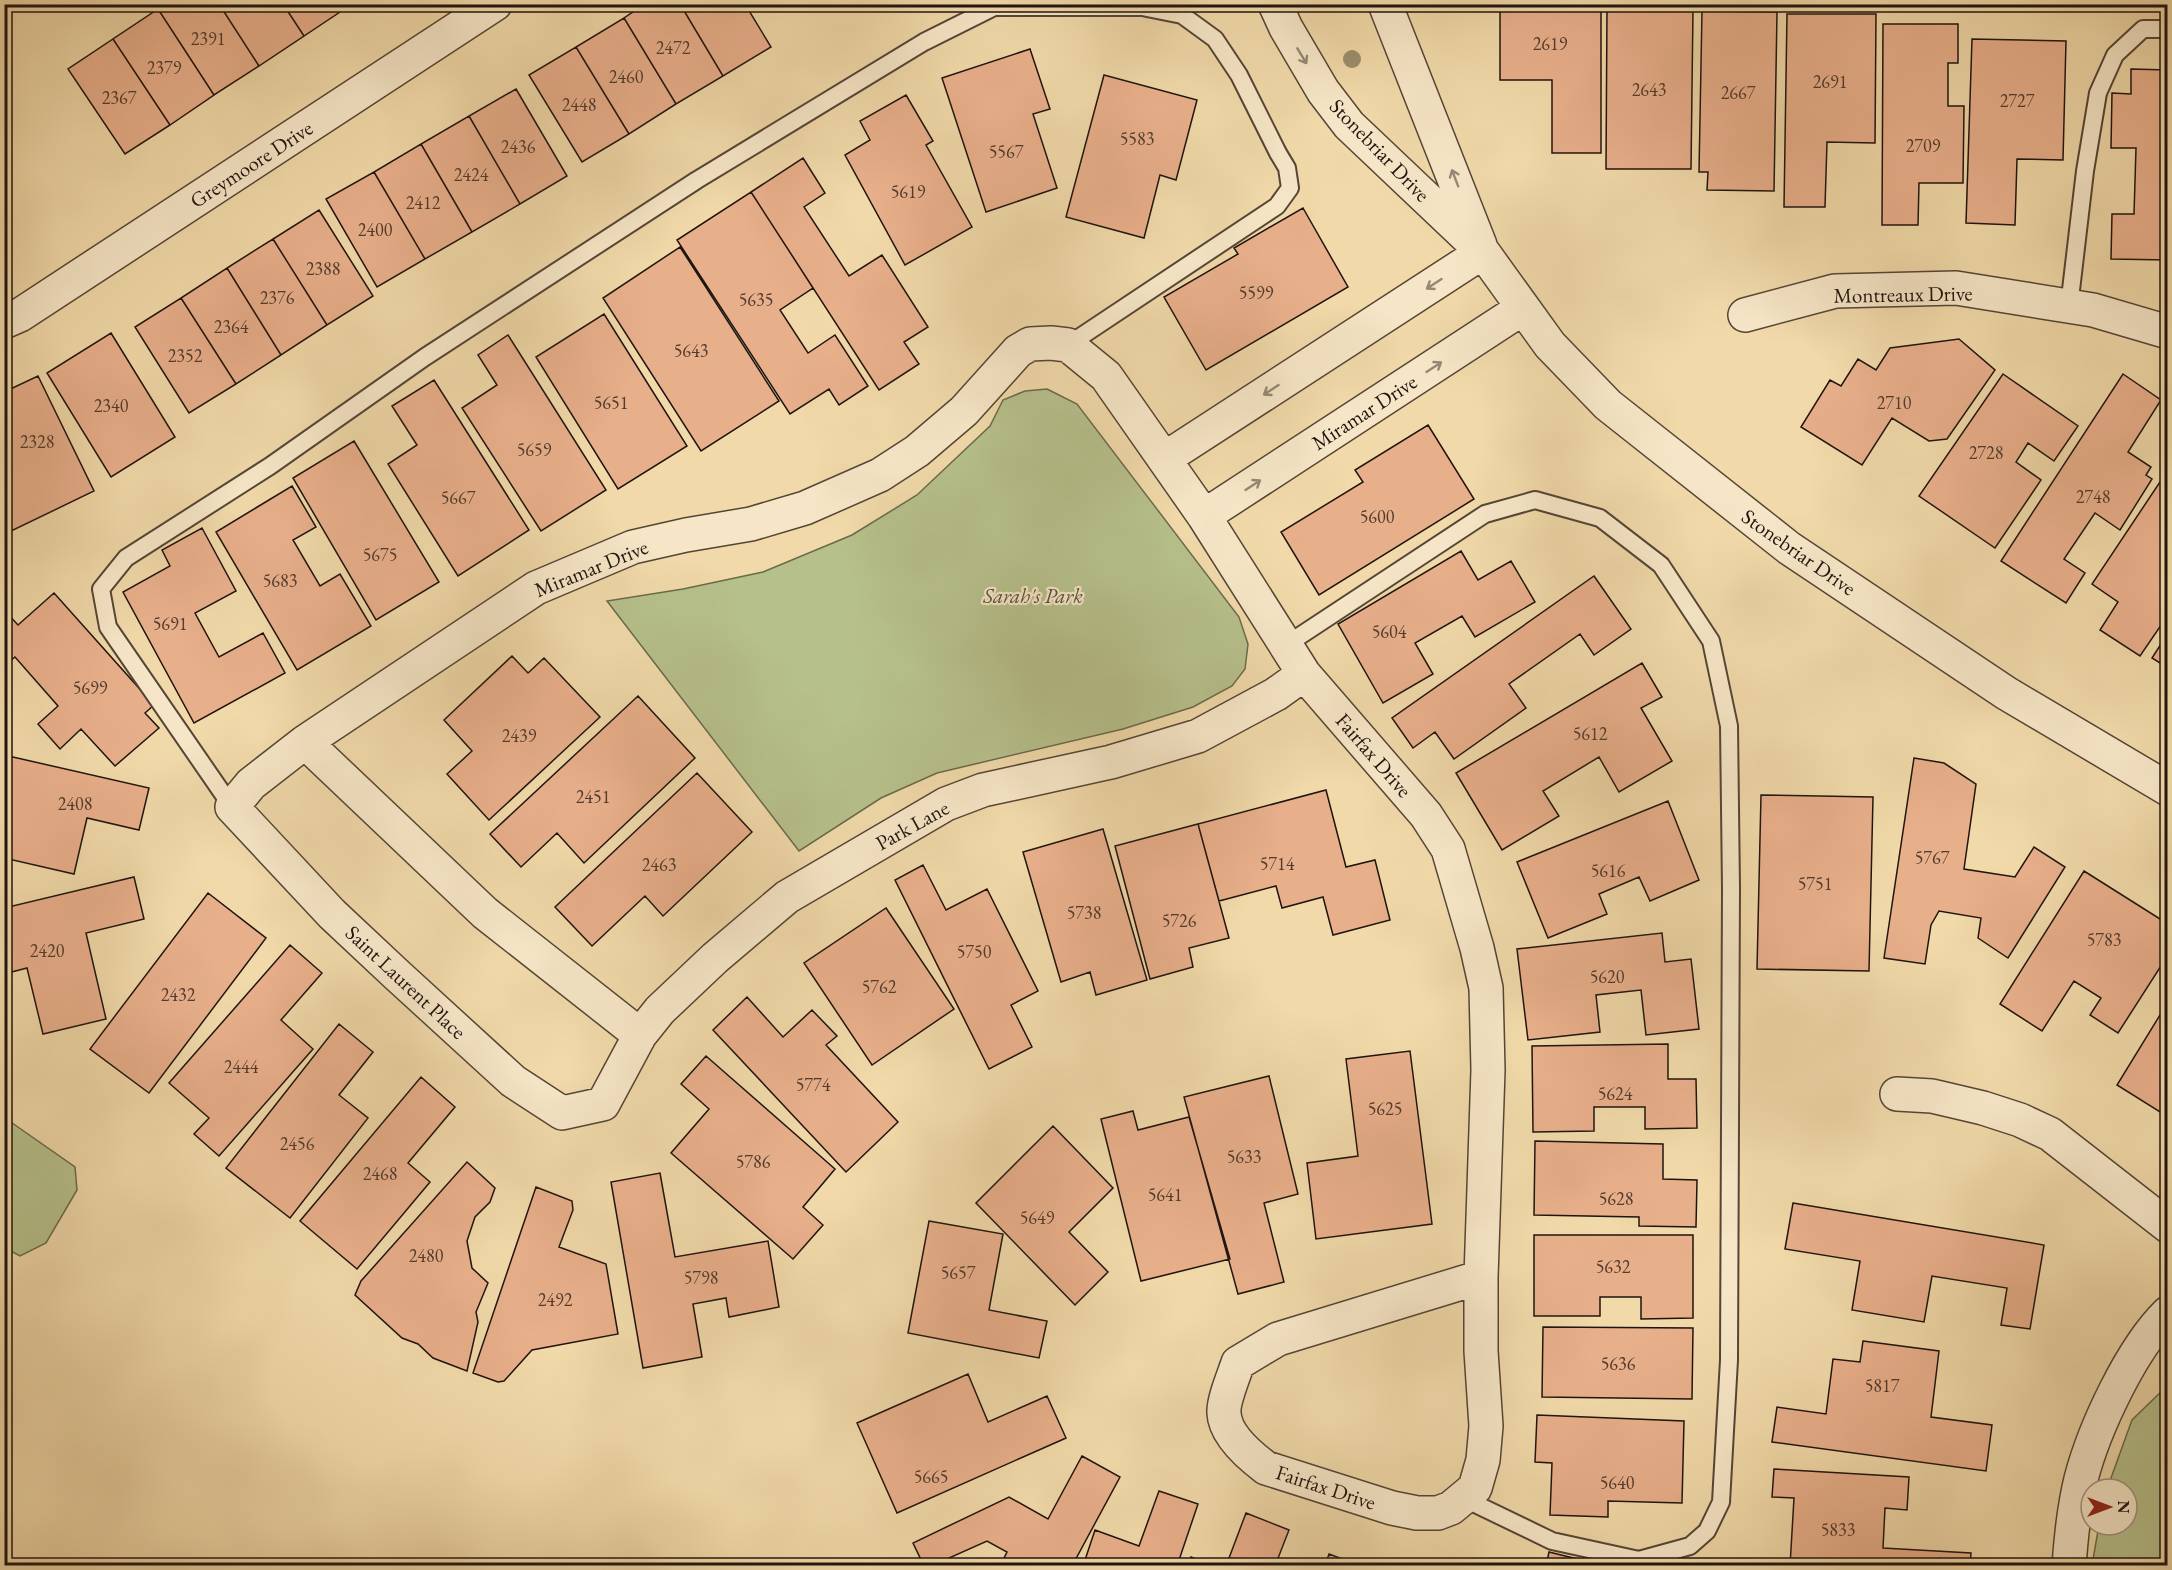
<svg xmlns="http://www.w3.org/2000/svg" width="2172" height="1570" viewBox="0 0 2172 1570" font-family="'EB Garamond',serif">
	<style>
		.green { fill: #b6c08b; stroke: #6a6a4d; stroke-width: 1.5 }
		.building { fill: #e8af8b; stroke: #1f140f; stroke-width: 1.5 }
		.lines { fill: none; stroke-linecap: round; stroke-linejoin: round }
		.lane-casing { stroke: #544536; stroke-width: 20 }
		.street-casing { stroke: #544536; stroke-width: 36 }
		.lane { stroke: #f6e6c7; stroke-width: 16 }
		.street { stroke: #f6e6c7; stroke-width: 33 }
		.tree { fill: #9b8e6c }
		.oneway { stroke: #958874 }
		.labels { text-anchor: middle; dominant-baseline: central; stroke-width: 4.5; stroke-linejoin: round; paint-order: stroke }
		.number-label { font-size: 18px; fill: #513b2e }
		.street-label { font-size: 21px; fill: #1f140f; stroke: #f6e6c7 }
		.park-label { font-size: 21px; font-style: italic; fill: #54503a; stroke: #f6e6c7 }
	</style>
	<rect width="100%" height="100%" fill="#f1d9a9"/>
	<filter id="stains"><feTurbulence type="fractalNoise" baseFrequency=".00333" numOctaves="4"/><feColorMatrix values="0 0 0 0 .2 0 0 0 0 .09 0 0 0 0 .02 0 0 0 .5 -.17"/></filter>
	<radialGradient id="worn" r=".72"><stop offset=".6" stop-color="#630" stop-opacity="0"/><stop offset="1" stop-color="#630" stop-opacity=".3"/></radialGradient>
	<!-- green -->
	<path class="green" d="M1047,389L1077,404L1239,617L1248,644L1245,669L1232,686L1193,707L1123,729L937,773L881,798L799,851L607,601L683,589L763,572L852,535L917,495L990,426L1003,400L1025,391Z
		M5,1118L75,1167L77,1190L46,1243L20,1256L5,1248Z
		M2167,1386V1565H2092L2099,1525H2127V1489H2107L2132,1420Z"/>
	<!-- building -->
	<path class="building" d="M165,4H219L259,66L214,95L158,9Z
		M219,4H283L304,36L259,66Z
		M283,4H348L349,6L304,36Z
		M645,4H680L723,76L676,104L624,18Z
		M680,4H745L771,47L723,76Z
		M1500,6H1601V153H1552V80H1500Z
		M1607,8L1693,9L1691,169H1606Z
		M158,9L214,95L170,125L113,39Z
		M1702,11L1777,12L1774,191L1707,190L1708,172H1699Z
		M1787,14H1876L1875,143L1827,142L1825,207H1784Z
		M624,18L676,104L629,134L576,47Z
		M1883,24H1958V63H1948V106H1964L1963,183H1919L1918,225H1882Z
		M113,39L170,125L125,154L68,69Z
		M1972,39L2066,41L2063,160L2017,159L2015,225L1966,223Z
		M576,47L629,134L582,162L529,75Z
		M1030,49L1050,109L1033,114L1057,188L986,212L942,78Z
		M2131,69L2168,70V260L2111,259L2112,214H2134L2136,148H2111L2112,93L2131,94Z
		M1104,75L1197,100L1176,180L1160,175L1144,238L1066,217Z
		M516,89L567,176L520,204L469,116Z
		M906,95L933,141L926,145L972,227L905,265L845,155L870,140L860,121Z
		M469,116L520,204L472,232L421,144Z
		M421,144L472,232L425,259L374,172Z
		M803,158L825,193L804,207L849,276L882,255L928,327L904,342L919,364L879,390L751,192Z
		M374,172L425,259L377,287L326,199Z
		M751,192L813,288L780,310L808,353L835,335L868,386L839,405L829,389L790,414L677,240Z
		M1303,208L1348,287L1206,370L1164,297L1238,254L1234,248Z
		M319,210L373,296L327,325L273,239Z
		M273,239L327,325L281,355L227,268Z
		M680,247L779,401L701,451L603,298Z
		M227,268L281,355L236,384L181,298Z
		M181,298L236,384L189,413L135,327Z
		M604,314L687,446L618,489L536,357Z
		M111,333L175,437L111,477L47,373Z
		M508,335L606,490L541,531L462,408L497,385L478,355Z
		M1959,339L1995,370L1947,439L1929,441L1892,418L1862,465L1801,427L1830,380L1841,386L1858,359L1876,370L1890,348Z
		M2003,374L2078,426L2054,461L2028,443L2016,462L2041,480L1995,548L1919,496Z
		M2123,374L2161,400L2128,452L2151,467L2146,475L2152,479L2120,530L2095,513L2064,559L2085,573L2066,603L2001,561Z
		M38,376L94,491L9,532L4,524V392Z
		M434,380L529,530L458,576L388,464L417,445L392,406Z
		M1428,425L1474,499L1319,595L1281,532L1363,482L1355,470Z
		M354,441L439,582L376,620L293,478Z
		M2168,470V615L2140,656L2100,630L2118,602L2092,584Z
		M292,486L316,527L293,540L320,586L340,574L371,626L297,670L216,532Z
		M202,528L236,591L195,613L219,657L263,633L285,673L194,723L123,592L170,566L162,550Z
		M1461,551L1478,580L1511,561L1535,602L1475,637L1462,616L1415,643L1433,674L1383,703L1338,624Z
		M1594,576L1631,629L1594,655L1580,634L1509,684L1526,708L1454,759L1435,732L1413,748L1392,718Z
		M54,593L154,705L145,713L159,728L115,766L81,729L60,749L38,724L58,706L15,657L4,666V610L18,625Z
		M2168,633V668L2152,658Z
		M512,656L528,673L544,658L600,717L489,820L447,774L472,751L444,720Z
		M1642,663L1662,697L1641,708L1672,761L1619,792L1599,757L1543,791L1559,816L1502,850L1456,773Z
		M638,696L695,758L584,863L557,833L521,867L490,834Z
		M4,755L149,788L139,830L87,818L74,874L4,858Z
		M1914,758L1944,763L1976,784L1964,869L2015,877L2034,847L2065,867L2008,958L1978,938L1981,918L1939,911L1931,925L1925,964L1884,958Z
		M697,773L752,832L663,916L645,896L592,946L555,907Z
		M1326,790L1346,867L1375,860L1390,920L1333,935L1323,897L1282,908L1276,886L1219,901L1198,824Z
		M1761,795L1873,797L1869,971L1757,969Z
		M1668,801L1699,880L1650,901L1639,877L1599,894L1607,914L1548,938L1517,862Z
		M1198,824L1229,938L1189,948L1193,967L1150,979L1115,846Z
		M1103,829L1147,980L1096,995L1090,972L1061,982L1023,852Z
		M923,865L946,910L987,889L1038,991L1011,1005L1032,1047L989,1069L895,880Z
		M2084,871L2168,924V955L2118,1033L2090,1015L2101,998L2074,981L2042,1031L2000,1004Z
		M134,877L144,919L86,933L106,1019L43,1034L27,968L4,974V908Z
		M208,893L266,938L149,1093L90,1049Z
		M886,908L954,1009L872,1065L804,963Z
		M1662,933L1665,962L1691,959L1699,1029L1646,1035L1641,990L1596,995L1600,1032L1528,1040L1517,949Z
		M290,945L322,973L281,1020L313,1049L219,1156L194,1134L209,1118L169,1083Z
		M747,997L783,1037L812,1010L837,1036L826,1045L898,1122L846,1172L713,1030Z
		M2168,1002V1117L2117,1085Z
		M339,1024L373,1052L339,1095L368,1118L290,1218L226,1168Z
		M1668,1044V1079H1696L1697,1128L1645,1129V1107H1594V1131L1533,1132L1532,1046Z
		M1410,1051L1432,1224L1316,1239L1307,1163L1358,1156L1346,1059Z
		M706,1056L835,1169L803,1207L823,1225L793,1259L671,1153L709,1109L681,1084Z
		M1269,1076L1298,1194L1264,1203L1284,1282L1238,1294L1184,1097Z
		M421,1077L455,1107L408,1163L430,1182L357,1269L300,1221Z
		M1133,1111L1138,1130L1189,1117L1230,1259L1141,1281L1101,1119Z
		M1053,1126L1113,1188L1069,1232L1108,1272L1075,1305L976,1203Z
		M1535,1141L1663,1144V1179L1697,1180L1696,1227L1639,1226V1217L1534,1215Z
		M467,1162L495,1188L490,1202L475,1217L467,1241L472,1268L488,1283L476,1312L478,1322L467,1371L433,1358L418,1344L402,1338L355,1295L361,1281Z
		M660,1173L675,1257L768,1241L779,1307L729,1317L726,1298L693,1304L702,1357L643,1368L611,1182Z
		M536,1187L572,1201L573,1210L559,1247L606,1264L618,1334L532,1350L504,1381L498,1382L473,1373Z
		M1793,1203L2044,1245L2030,1329L2001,1325L2007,1288L1932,1276L1924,1322L1852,1310L1860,1261L1785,1249Z
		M929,1221L1003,1234L989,1310L1047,1321L1039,1358L908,1333Z
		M1534,1235H1693V1318L1641,1319V1297H1600V1316H1534Z
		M1543,1327L1693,1328L1692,1399L1542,1397Z
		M1863,1341L1939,1351L1931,1417L1992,1425L1986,1471L1772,1442L1777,1407L1826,1414L1833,1359L1860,1362Z
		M968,1374L988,1422L1047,1396L1066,1438L897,1513L857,1423Z
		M1537,1415L1684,1421L1682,1503L1608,1501V1517L1550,1515L1552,1463L1535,1462Z
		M1082,1456L1120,1477L1072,1566H1000L1007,1552L987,1541L940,1562L943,1566H924L913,1543L1009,1497L1048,1519Z
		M1774,1469L1909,1477L1907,1510L1885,1508L1883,1548L1971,1553L1970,1566H1790L1794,1498L1772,1497Z
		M1159,1491L1198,1504L1177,1566H1083L1095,1530L1139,1546Z
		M1246,1513L1289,1530L1275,1566H1226Z
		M1549,1552L1606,1566H1546Z
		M1329,1554L1361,1566H1325Z
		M1191,1557L1212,1566H1188Z"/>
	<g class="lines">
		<defs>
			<path id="lane" d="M2069,307L2085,171L2098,93L2115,55L2143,29H2168
				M1286,645L1485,514L1535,500L1600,518L1661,565L1711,641L1729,726L1731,888L1729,1360L1721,1502L1707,1531L1690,1546L1639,1560L1552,1541L1463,1498
				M232,807L108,627L101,589L126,558L270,466L425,357L697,180L924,42L994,7H1142L1182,15L1215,39L1239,75L1278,153L1287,168L1290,188L1277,206L1068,345"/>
			<path id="street" d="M1275,4L1286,28L1323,91L1349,125L1483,252L1550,345L1608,405L1789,548L2006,693L2168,789
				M1385,4L1480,245
				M1745,315L1835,291L1956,288L2093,310L2168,332
				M4,322L20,315L495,4
				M1164,459L1483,252
				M1204,516L1523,308
				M1304,674L1276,694L1198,736L1111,762L983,790L946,804L787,897L715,958L660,1010L640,1035L603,1104L562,1113L513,1081L396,974L332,914L232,807L251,784L305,742L536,588L633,547L686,535L751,524L805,508L880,475L917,451L964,411L1018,351L1030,344L1051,343L1068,345L1106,376L1204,516L1304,674L1426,815L1448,849L1477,948L1486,988L1488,1070L1481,1277
				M305,742L485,913L640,1035
				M1897,1094L1932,1096L1983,1108L2020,1120L2050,1134L2168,1226
				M1481,1277V1351L1486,1426L1483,1460L1475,1488L1451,1508L1438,1513H1417L1392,1508L1266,1468C1250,1456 1225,1435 1224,1413C1223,1401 1234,1375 1238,1363L1278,1339Z
				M2069,1566C2071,1537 2074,1507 2081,1479C2094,1429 2131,1349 2168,1313"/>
		</defs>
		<!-- lane casing -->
		<use href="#lane" class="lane-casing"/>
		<!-- street casing -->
		<use href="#street" class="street-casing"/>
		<!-- lane -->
		<use href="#lane" class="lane"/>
		<!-- street -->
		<use href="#street" class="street"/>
	</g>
	<!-- trees -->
	<circle class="tree" cx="1352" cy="59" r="9"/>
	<!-- one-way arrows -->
	<defs><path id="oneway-shaft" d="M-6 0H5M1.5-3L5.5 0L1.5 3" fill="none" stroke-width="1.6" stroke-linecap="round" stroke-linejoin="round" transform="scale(1.5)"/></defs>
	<g class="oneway">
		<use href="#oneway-shaft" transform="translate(1302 56) rotate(59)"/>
		<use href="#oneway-shaft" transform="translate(1455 178) rotate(-111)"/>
		<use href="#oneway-shaft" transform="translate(1434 284) rotate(147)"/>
		<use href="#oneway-shaft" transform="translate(1434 367) rotate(-33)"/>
		<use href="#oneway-shaft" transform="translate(1271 390) rotate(147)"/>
		<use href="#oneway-shaft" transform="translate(1253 485) rotate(-33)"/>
	</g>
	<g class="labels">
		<!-- number labels -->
		<g class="number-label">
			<text x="208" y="38">2391</text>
			<text x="1550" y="43">2619</text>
			<text x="673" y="47">2472</text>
			<text x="164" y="67">2379</text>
			<text x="626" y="76">2460</text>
			<text x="1830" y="81">2691</text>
			<text x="1649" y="89">2643</text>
			<text x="1738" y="92">2667</text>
			<text x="119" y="97">2367</text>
			<text x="2017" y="100">2727</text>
			<text x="579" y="104">2448</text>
			<text x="1137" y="138">5583</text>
			<text x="1923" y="145">2709</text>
			<text x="518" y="146">2436</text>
			<text x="1006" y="151">5567</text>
			<text x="471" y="174">2424</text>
			<text x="908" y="191">5619</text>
			<text x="423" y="202">2412</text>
			<text x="375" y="229">2400</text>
			<text x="323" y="268">2388</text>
			<text x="1256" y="292">5599</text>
			<text x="277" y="297">2376</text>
			<text x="756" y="299">5635</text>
			<text x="231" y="326">2364</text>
			<text x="691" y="350">5643</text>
			<text x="185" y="355">2352</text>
			<text x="611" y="402">5651</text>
			<text x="1894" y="402">2710</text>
			<text x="111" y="405">2340</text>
			<text x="37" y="441">2328</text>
			<text x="534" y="449">5659</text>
			<text x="1986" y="452">2728</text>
			<text x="2093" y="496">2748</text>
			<text x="458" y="497">5667</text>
			<text x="1377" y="516">5600</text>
			<text x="380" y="554">5675</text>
			<text x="280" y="580">5683</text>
			<text x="170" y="623">5691</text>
			<text x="1389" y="631">5604</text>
			<text x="90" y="687">5699</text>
			<text x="1590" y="733">5612</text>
			<text x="519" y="735">2439</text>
			<text x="593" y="796">2451</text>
			<text x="75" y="803">2408</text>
			<text x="1932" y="857">5767</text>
			<text x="1277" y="863">5714</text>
			<text x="659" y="864">2463</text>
			<text x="1608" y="870">5616</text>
			<text x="1815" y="883">5751</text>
			<text x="1084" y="912">5738</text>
			<text x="1179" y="920">5726</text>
			<text x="2104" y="939">5783</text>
			<text x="47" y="950">2420</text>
			<text x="974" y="951">5750</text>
			<text x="1607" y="976">5620</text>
			<text x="879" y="986">5762</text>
			<text x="178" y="994">2432</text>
			<text x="241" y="1066">2444</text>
			<text x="813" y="1084">5774</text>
			<text x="1615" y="1093">5624</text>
			<text x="1385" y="1108">5625</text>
			<text x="297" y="1143">2456</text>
			<text x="1244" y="1156">5633</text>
			<text x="753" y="1161">5786</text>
			<text x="380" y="1173">2468</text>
			<text x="1165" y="1194">5641</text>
			<text x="1616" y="1198">5628</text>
			<text x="1037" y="1217">5649</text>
			<text x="426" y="1255">2480</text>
			<text x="1613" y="1266">5632</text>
			<text x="958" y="1272">5657</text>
			<text x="701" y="1277">5798</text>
			<text x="555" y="1299">2492</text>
			<text x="1618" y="1363">5636</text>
			<text x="1882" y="1385">5817</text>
			<text x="931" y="1476">5665</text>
			<text x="1617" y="1482">5640</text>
			<text x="1838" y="1529">5833</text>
		</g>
		<!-- street labels -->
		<g class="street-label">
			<text transform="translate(1380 150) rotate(46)">Stonebriar Drive</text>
			<text transform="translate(251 164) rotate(-33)">Greymoore Drive</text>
			<text transform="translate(1903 294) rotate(-1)">Montreaux Drive</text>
			<text transform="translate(1364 412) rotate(-33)">Miramar Drive</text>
			<text transform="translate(1799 552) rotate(35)">Stonebriar Drive</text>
			<text transform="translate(591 568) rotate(-22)">Miramar Drive</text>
			<text transform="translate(1374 755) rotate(49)">Fairfax Drive</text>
			<text transform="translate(912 825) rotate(-29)">Park Lane</text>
			<text transform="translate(406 982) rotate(43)">Saint Laurent Place</text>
			<text transform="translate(1326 1487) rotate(18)">Fairfax Drive</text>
		</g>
		<!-- park labels -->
		<g class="park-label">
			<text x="1033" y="595">Sarah's Park</text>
		</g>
	</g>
	<!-- margin -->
	<rect width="2172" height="1570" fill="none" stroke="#f1d9a9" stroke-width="24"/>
	<rect x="6" y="6" width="2160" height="1558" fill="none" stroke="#1f140f" stroke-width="3"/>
	<rect x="12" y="12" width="2148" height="1546" fill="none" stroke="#1f140f" stroke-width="1.5"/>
	<!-- north arrow -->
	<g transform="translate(2109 1507) rotate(90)"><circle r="28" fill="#f6e6c7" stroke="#a0927d" stroke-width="1.5"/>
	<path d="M0-4.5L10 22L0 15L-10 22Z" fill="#8f2418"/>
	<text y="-9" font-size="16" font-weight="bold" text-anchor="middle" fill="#1f140f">N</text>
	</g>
	<rect width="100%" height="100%" filter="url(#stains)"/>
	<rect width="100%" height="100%" fill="url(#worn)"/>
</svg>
